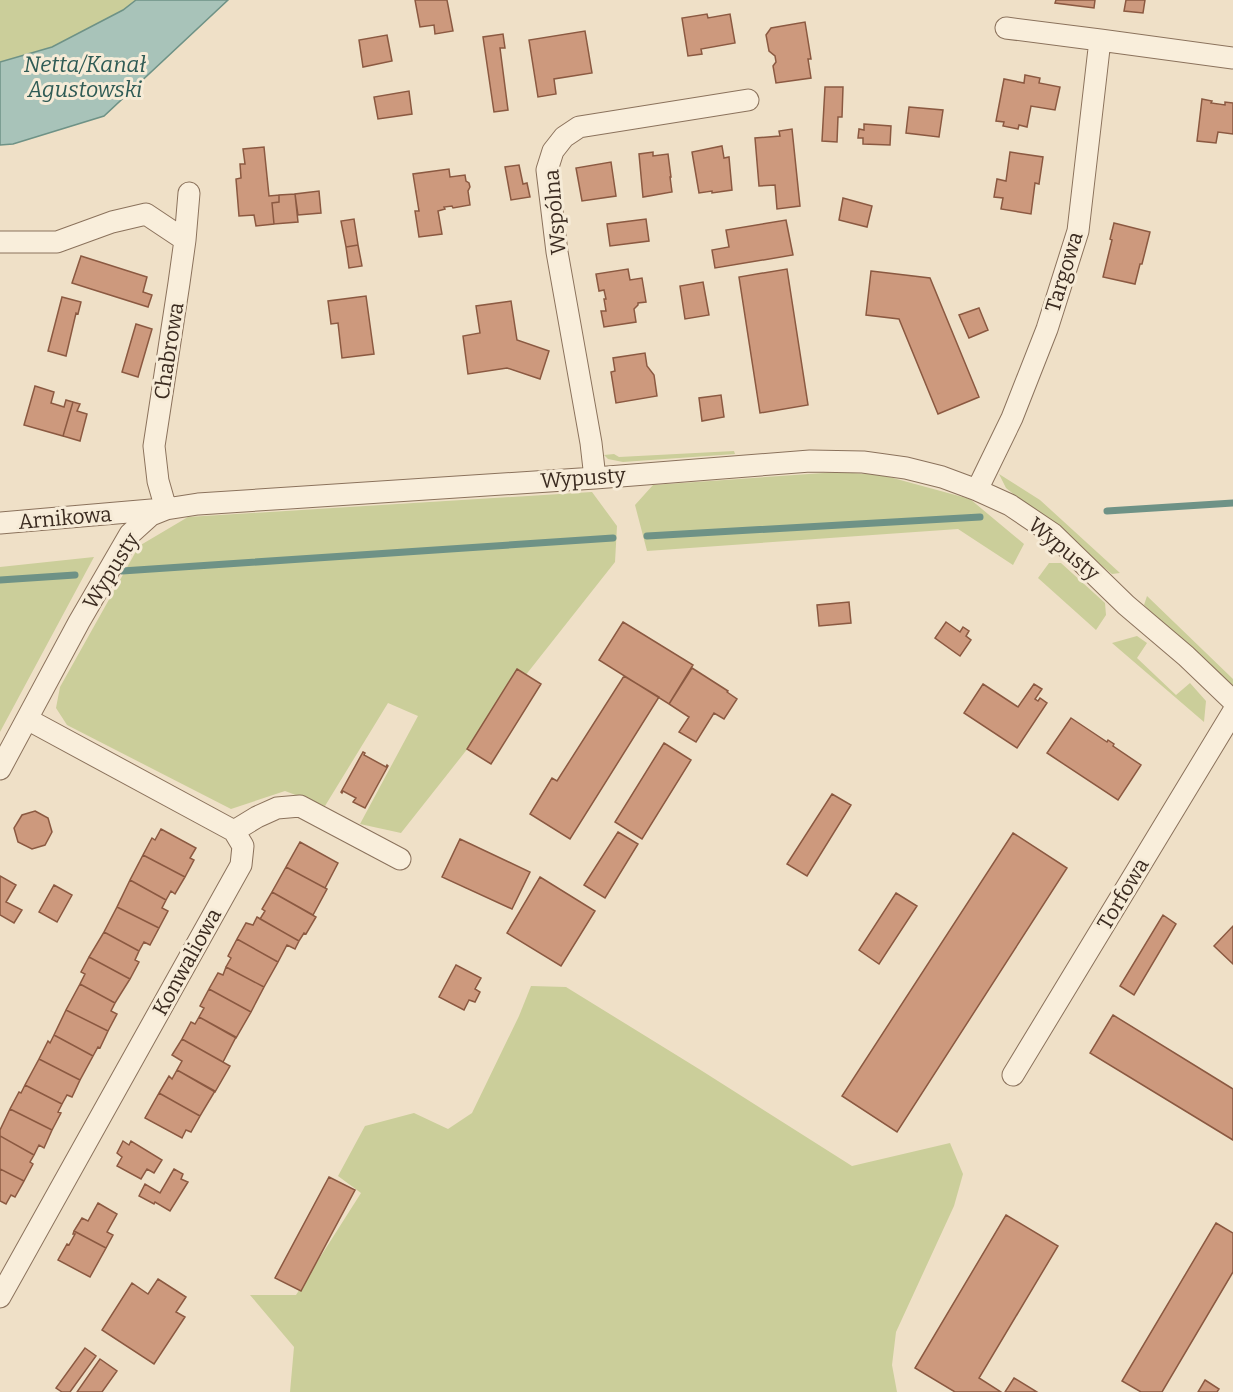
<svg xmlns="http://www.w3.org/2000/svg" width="1233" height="1392" viewBox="0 0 1233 1392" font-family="Bitter,serif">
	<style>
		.green { fill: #cbce9a }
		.water { fill: #a8c3b9; stroke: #6e9286; stroke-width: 1.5 }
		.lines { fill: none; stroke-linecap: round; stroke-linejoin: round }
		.stream { stroke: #6e9286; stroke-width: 7 }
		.building { fill: #cd997d; stroke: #8b5941; stroke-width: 1.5 }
		.minor-casing { stroke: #8b725c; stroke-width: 23 }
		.minor { stroke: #f9eedb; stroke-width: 21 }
		.labels { text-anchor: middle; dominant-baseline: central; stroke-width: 6; stroke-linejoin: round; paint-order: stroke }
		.street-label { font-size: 21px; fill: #3b2b20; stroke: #f6ebd7 }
		.water-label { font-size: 22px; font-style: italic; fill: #2f5b55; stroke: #f6ebd7 }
	</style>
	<rect width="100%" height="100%" fill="#efe0c7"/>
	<!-- green -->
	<path class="green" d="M0,0H136L124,10L52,47L0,62Z
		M734,451L735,454L623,462L608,459L604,455L614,454L619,457Z
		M838,472L882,475L970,499L1024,544L1013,565L958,529L647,551L635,505L653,485Z
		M999,474L1040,500L1120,573L1112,574L1006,488Z
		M592,492L617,526L615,562L401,833L360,824L418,716L388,703L325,806L285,791L231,809L67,725L56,708L60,687L139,546L188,517Z
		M94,557L0,732V567Z
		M1049,563H1061L1105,603L1106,615L1096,630L1038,578Z
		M1147,596L1233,679V690L1144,605Z
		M1137,636L1147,643L1137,658L1176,695L1190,683L1206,701L1204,722L1112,643Z
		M531,986L566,987L699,1069L852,1166L950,1143L963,1174L954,1206L896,1332L892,1365L897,1392H290L294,1347L250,1295H296L361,1193L338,1176L365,1126L414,1113L448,1129L472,1113L519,1016Z"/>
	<!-- water -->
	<path class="water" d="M136,0H228L104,116L13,144L0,145V62L52,47L123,10Z"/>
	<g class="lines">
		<!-- stream -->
		<path class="stream" d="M1107,511L1233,503
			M647,536L980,517
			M122,571L613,538
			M0,580L75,575"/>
	</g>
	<!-- building -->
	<path class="building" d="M415,0H447L453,31L435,34L434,25L420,27Z
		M1056,0H1095L1094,8L1055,3Z
		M1126,0H1145L1143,13L1124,11Z
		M707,14L708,18L730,14L735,43L701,49L702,54L688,56L682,18Z
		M805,22L811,59H808L811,78L776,83L773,66L776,62L775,56L769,51L766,35L771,28Z
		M585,31L592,73L554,79L556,94L538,97L529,40Z
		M503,34L505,48H500L508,110L494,112L483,37Z
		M387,35L392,61L363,67L359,40Z
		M1025,75L1040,78L1039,83L1060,87L1055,110L1031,106L1027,127L1019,125L1018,129L1003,126L1004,122L996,121L1004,79L1024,83Z
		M825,87H843L842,117H838L837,142L822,141Z
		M409,91L412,114L378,119L374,97Z
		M1202,99L1212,101L1211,103L1225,105V102L1233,103V134L1218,132L1216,143L1197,141Z
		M909,107L943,110L939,137L906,133Z
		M864,124L891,126L890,145L863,144V138H858L859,129L864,130Z
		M792,129L800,206L777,209L775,185L759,186L755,138L780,136L779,131Z
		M722,146L724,158L729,157L732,190L712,193V191L699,193L692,152Z
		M264,147L269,196L279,195V202L272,203L274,224L256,226L254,215L239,216L236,179L241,178L240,164H245L243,149Z
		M653,152V156L668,154L671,177H670L672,192L643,197L639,154Z
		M1010,152L1043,157L1039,184L1035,183L1031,214L1001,209L1003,198L994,197L997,179L1006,181Z
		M611,162L616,196L582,201L576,168Z
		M519,165L523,184L527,183L530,197L511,200L505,167Z
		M449,169L450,177L465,175L466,181L469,183L470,187L468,191L470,205L453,208L452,206L444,207L445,209L438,211L442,234L419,237L415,211H419L413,174Z
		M319,191L321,213L298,215L295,194Z
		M295,194L298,222L274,224L272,203L279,202V195Z
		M843,198L872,206L867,227L839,220Z
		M354,219L358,245L346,247L341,221Z
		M646,219L649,241L610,246L607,224Z
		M786,220L793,255L715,268L712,250L729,247L726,230Z
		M1114,223L1150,232L1142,264H1140L1135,284L1103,277L1112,240L1110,239Z
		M358,245L362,266L349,268L346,247Z
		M81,256L147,277L143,292L152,295L148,307L72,283Z
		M628,269L630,280L642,278L646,302L638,303V305L634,309L636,322L604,327L601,311H606L604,299H606L604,290L599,291L596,274Z
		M787,269L808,405L760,413L739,277Z
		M871,271L930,278L979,397L938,414L899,319L866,315Z
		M703,282L709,315L685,319L680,286Z
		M366,296L374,354L342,358L338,323L331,324L328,301Z
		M62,297L81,302L78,314L76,313L66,356L48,351Z
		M511,301L517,340L549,351L540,379L507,368L468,374L463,336L480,333L476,306Z
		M979,308L988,330L969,338L959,315Z
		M136,324L152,329L138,377L122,372Z
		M645,353L647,366L654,375L657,396L616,403L611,372L615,371L613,358Z
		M35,386L54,392L51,403L64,407L66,400L73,402L63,436L24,425Z
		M721,395L724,417L702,421L699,398Z
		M73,402L80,404L77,411L87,414L80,441L63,436Z
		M849,602L851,623L819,626L817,605Z
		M623,622L693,665L669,704L599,660Z
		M946,622L960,632L963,627L969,631L966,636L971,640L960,656L935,638Z
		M692,668L728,691L727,692L737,699L724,719L714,713L696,742L679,732L689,717L669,704Z
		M517,669L541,684L491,764L467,749Z
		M624,676L659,697L570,839L530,814L552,778L557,781Z
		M983,684L1018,707L1034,684L1042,689L1035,699L1038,701L1040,698L1047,703L1017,748L964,713Z
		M1071,718L1107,742L1108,740L1114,744L1113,746L1141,765L1118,800L1047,753Z
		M664,743L691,760L642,839L615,822Z
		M363,752L365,753L364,755L386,767L387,765L388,766L365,808L353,802L356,798L343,791L342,793L341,792Z
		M832,794L851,805L807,876L787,864Z
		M35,811L48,818L52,832L45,845L32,849L18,842L14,828L22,815Z
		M161,829L196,848L190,858L194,860L185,877L143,855L152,838L155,840Z
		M618,832L638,844L605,898L584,885Z
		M1013,833L1067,868L897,1132L842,1096Z
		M460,839L530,872L512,909L442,877Z
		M300,842L338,863L325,888L286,867Z
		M143,855L185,877L175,894L171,891L166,900L130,880Z
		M286,867L327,889L313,915L272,892Z
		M0,876L16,885L6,902L22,910L14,923L0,915Z
		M540,877L595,911L561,966L507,933Z
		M130,880L166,900L162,908L168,911L159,928L117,907Z
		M54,885L72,895L57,922L39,912Z
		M272,892L316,917L306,934L304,933L299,941L260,919L265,911L262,909Z
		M896,893L917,906L879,964L859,950Z
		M117,907L159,928L150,945L144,942L139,951L104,932Z
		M1163,915L1176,924L1134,995L1120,986Z
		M257,917L299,941L295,949L287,945L278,962L237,939L246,923L253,925Z
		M1233,926V964L1214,946Z
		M104,932L139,951L135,960L139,962L130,979L89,957Z
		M237,939L278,962L264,987L226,967L231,958L228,956Z
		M89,957L130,979L115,1003L80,984L85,974L81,972Z
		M456,965L481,978L475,989L480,992L475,1002L469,1000L464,1010L439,997Z
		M226,967L264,987L251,1012L209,989L218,973L223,975Z
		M80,984L115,1003L111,1011L117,1014L108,1031L66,1010Z
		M209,989L251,1012L236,1038L199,1017L204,1008L200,1006Z
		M66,1010L108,1031L100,1048L98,1047L93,1056L54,1035Z
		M1113,1015L1233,1089V1140L1090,1053Z
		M199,1017L236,1037L223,1062L182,1039L191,1022L195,1024Z
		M54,1035L93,1056L80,1080L39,1059L48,1041L50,1043Z
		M182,1039L230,1066L215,1092L177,1070L182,1061L172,1055Z
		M39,1059L80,1080L72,1097L67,1095L62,1104L25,1085Z
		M177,1070L215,1091L200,1116L159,1093L169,1076L172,1079Z
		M25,1085L62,1104L58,1112L61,1113L52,1130L10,1109L19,1092L21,1093Z
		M159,1093L200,1116L191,1132L186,1130L182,1138L145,1118Z
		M10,1109L52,1130L44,1148L39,1145L34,1155L0,1136V1130Z
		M0,1136L34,1155L30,1162L33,1164L24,1181L0,1169Z
		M123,1141L129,1145L131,1141L162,1160L154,1173L147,1169L141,1179L117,1166L122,1157L117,1153Z
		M0,1169L24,1181L15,1197L11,1195L6,1204L0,1201Z
		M174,1169L183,1174L181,1179L188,1182L170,1211L155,1202L154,1204L139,1196L145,1184L160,1193Z
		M329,1177L355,1190L301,1291L275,1278Z
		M98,1203L117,1214L107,1232L113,1235L106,1248L74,1231L82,1218L88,1221Z
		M1006,1215L1058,1246L979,1378L1001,1392H955L915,1368Z
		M1216,1223L1233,1233V1272L1162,1392H1141L1122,1381Z
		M74,1231L106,1248L90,1277L58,1260L67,1244L69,1245L75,1234H73Z
		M158,1279L186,1297L176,1312L185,1317L154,1364L102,1330L132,1283L148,1294Z
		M85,1348L96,1356L70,1392H62L56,1388Z
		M100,1359L117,1371L102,1392H77Z
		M1014,1378L1037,1392H1005Z
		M1205,1380L1219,1389L1217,1392H1198Z"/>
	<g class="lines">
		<defs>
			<path id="minor" d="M1100,40L1233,58
				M0,242H57L112,222L146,214L185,240
				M595,478L591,443L557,252L547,170L553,151L564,137L579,127L748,100
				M977,490L1012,418L1047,329L1078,231L1100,40L1006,28
				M166,509L158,481L154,446L179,283L185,240L189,193
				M0,523L163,509
				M0,769L79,622L130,534L151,515L166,509L198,504L595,478L810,461L863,462L906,468L942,477L977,490L1010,505L1053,534L1126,605L1186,656L1233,701
				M234,831L257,817L277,808L300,806L400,859
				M1013,1075L1233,712
				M0,1297L241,865L243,846L234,831L27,719"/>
		</defs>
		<!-- minor casing -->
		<use href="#minor" class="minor-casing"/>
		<!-- minor -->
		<use href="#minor" class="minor"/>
	</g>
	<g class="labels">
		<!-- street labels -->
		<g class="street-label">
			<text transform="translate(555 212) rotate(-95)">Wspólna</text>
			<text transform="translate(1064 272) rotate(-73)">Targowa</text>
			<text transform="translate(169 351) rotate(-81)">Chabrowa</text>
			<text transform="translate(583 478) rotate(-4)">Wypusty</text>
			<text transform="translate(65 518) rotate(-5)">Arnikowa</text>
			<text transform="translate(1064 549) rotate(40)">Wypusty</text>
			<text transform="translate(111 571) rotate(-58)">Wypusty</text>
			<text transform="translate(1123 894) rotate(-59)">Torfowa</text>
			<text transform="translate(187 962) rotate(-61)">Konwaliowa</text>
		</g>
		<!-- water labels -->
		<g class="water-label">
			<text x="85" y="64">Netta/Kanał<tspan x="85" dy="25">Agustowski</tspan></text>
		</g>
	</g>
</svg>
